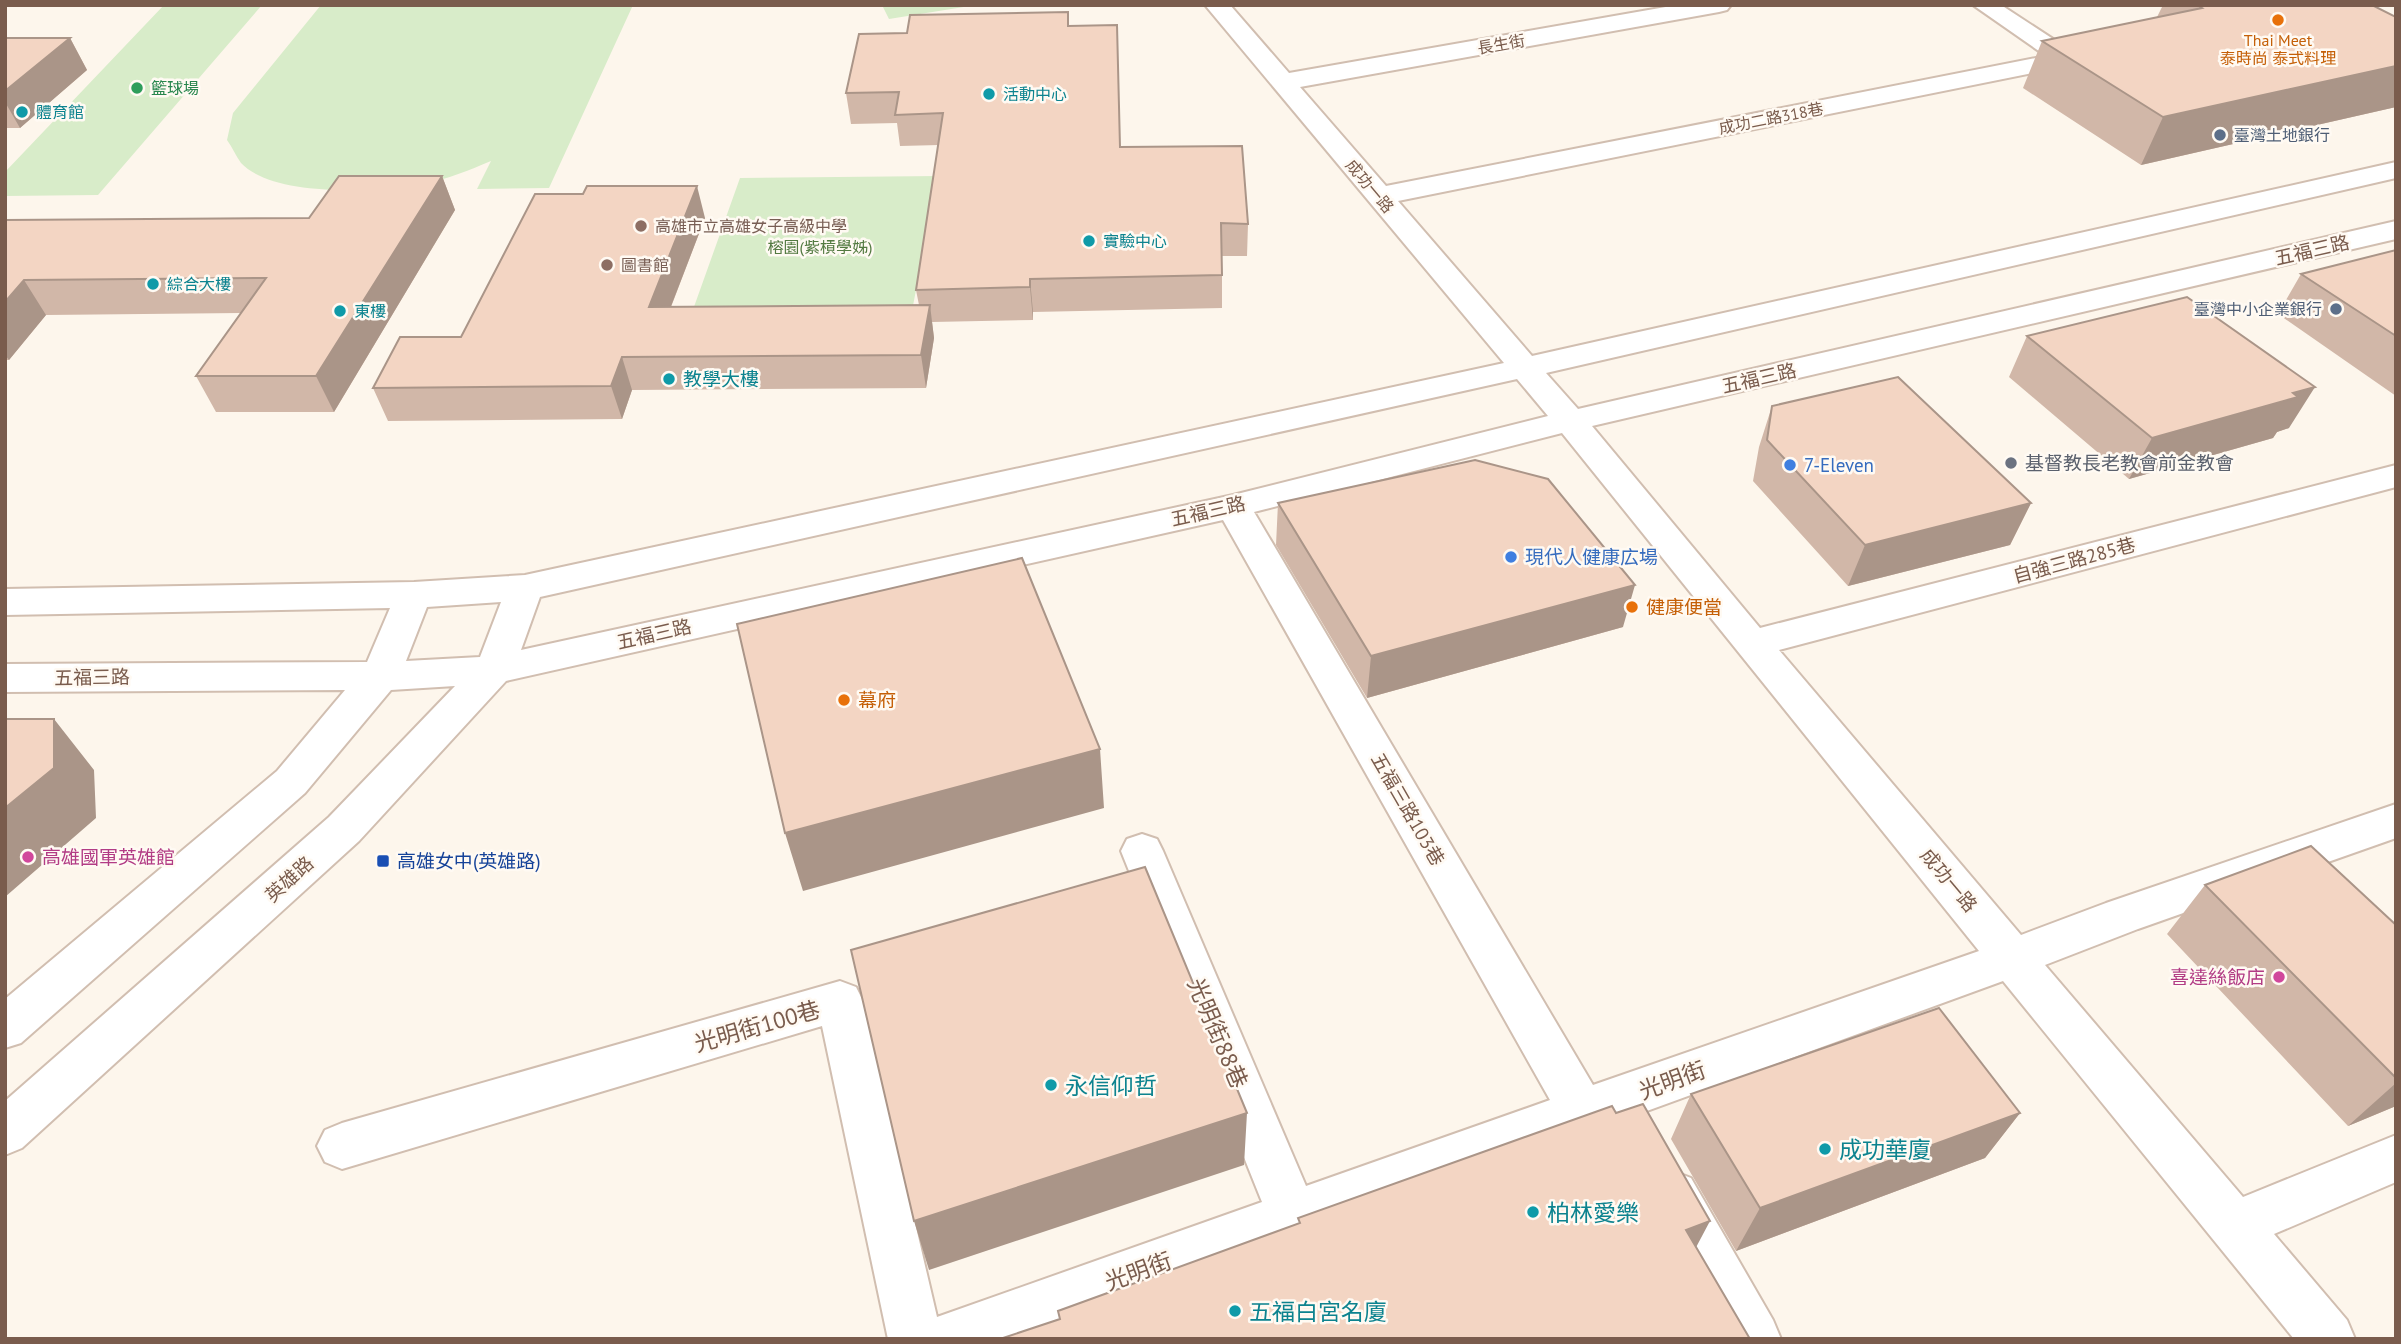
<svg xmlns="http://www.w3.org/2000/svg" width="2401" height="1344" viewBox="0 0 2401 1344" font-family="'PT Sans','Noto Sans TC',sans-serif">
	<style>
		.green { fill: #d8ecc9 }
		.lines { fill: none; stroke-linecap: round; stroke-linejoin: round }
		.minor-casing { stroke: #d1beb0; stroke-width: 4 }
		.minor { fill: #fff; fill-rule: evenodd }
		.wall { fill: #d1b7a8 }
		.shaded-wall { fill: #aa9588 }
		.building { fill: #f3d5c3; stroke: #aa9588; stroke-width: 2 }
		.food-dot { fill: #e8710a; stroke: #fffaf3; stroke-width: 2.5 }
		.leisure-dot { fill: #2e9e5b; stroke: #fffaf3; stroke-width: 2.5 }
		.culture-dot { fill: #0f9aa8; stroke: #fffaf3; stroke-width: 2.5 }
		.service-dot { fill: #5c6f8a; stroke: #fffaf3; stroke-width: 2.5 }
		.education-dot { fill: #8d6e63; stroke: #fffaf3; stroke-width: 2.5 }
		.worship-dot { fill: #6b7280; stroke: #fffaf3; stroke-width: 2.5 }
		.shop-dot { fill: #3f7fe0; stroke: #fffaf3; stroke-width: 2.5 }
		.hotel-dot { fill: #d1479c; stroke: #fffaf3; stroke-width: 2.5 }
		.transit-dot { fill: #1a4fb4; stroke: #fffaf3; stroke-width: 2.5 }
		.labels { text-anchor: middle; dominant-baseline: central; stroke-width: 5; stroke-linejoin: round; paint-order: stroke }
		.far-food-label { font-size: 16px; fill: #c56008; stroke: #fffaf3 }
		.far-street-label { font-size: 16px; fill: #7a5c4d; stroke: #fffaf3 }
		.far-leisure-label { font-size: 16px; fill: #27864d; stroke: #fffaf3; text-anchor: start }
		.far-culture-label { font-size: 16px; fill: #0d838f; stroke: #fffaf3; text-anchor: start }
		.far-service-label { font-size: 16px; fill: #4e5e75; stroke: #fffaf3; text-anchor: start }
		.far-education-label { font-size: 16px; fill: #785e54; stroke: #fffaf3; text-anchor: start }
		.far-park-label { font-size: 16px; fill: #537a41; stroke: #fffaf3 }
		.street-label { font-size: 19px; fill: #7a5c4d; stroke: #fffaf3 }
		.culture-label { font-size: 19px; fill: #0d838f; stroke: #fffaf3; text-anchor: start }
		.worship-label { font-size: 19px; fill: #5b616d; stroke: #fffaf3; text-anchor: start }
		.shop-label { font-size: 19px; fill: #366cbe; stroke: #fffaf3; text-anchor: start }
		.food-label { font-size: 19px; fill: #c56008; stroke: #fffaf3; text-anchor: start }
		.hotel-label { font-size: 19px; fill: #b23c85; stroke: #fffaf3; text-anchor: start }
		.transit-label { font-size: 19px; fill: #164399; stroke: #fffaf3; text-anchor: start }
		.near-street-label { font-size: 23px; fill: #7a5c4d; stroke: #fffaf3 }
		.near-culture-label { font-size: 23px; fill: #0d838f; stroke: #fffaf3; text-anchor: start }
	</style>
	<rect width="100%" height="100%" fill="#fdf6ec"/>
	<!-- green -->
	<path class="green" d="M164,5H262L98,195L5,196V172Z
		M321,5H633L549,188L477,189L491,161C470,170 447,179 424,184C380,192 274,198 241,163C236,156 232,147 227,140L233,113Z
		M882,5H976L889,19Z
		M938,176L911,316L690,318L740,178Z"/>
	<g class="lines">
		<defs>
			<path id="minor" d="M1205,5H1230L1289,73L1677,5H1731L1727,10L1719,12L1300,87L1386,186L2046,56L1973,5H2001L2076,54L2079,59L2076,64L2067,66L1398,201L1532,356L2396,162V178L1546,373L1578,409L2396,221V239L1592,426L1760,628L2396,465V487L1779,650L2021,935L2106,903L2396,804V838L2138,929L2045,965L2243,1197L2396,1135V1182L2274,1234L2347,1320L2355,1339H2294L2003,981L1022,1339H888L822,1026L342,1169L325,1162L317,1146L325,1130L342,1123L840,981L856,987L863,1001L937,1317L1262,1202L1121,851L1127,839L1142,834L1157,839L1163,851L1306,1186L1550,1100L1223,520L506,681L359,841L22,1148L5,1155V1101L329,817L455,686L391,690L305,793L21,1043L5,1048V999L277,771L345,690L5,692V664L367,662L390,608L5,615V589L414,582L525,575L1504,363ZM1517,379L1548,416L1233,495L521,650L540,597ZM1562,433L1979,951L1593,1085L1254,512ZM501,602L480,657L406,661L427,607Z
				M1673,1171L1691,1178L1773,1320L1781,1339H1725L1648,1195L1655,1178Z"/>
		</defs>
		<!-- minor casing -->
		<use href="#minor" class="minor-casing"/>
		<!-- minor -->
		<use href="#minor" class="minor"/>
	</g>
	<!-- wall -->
	<path class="wall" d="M2163,5H2372L2396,17V107L2141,165L2023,88L2042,41L2157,17Z
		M1069,26L1121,147L1248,224L1247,256H1222V308L1033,312V320L932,322L934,338L926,388L632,390L622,419L388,421L373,388L461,337L705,218L671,307L919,305L916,290L939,145L900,146L897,123L851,124L846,93L907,33Z
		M5,38H70L87,70L20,128H5Z
		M442,176L455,210L334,412H216L196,376L241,313L46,315L9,360H5V220L309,218Z
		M2396,250V396L2278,314L2301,274Z
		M2027,336L2289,428L2277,432L2273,438L2129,479L2009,377Z
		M1772,406L2031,503L2010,545L1848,586L1753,481L1759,447Z
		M1278,503L1623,627L1367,698L1276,545Z
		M2205,885L2396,925V1106L2348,1126L2167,934Z
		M1691,1094L2020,1113L1985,1158L1736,1251L1671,1139Z"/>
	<!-- shaded-wall -->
	<path class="shaded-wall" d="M70,38L87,70L20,128L5,102V91Z
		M2396,66V107L2141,165L2163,117Z
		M442,176L455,210L334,412L316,376Z
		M697,186L705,218L658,340L649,307Z
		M1030,279L1033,312V320L1030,287Z
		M24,280L46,315L9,360L5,355V302Z
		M930,305L934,338L926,388L921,355Z
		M622,357L632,390L622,419L611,386Z
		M2315,387L2289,428L2277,432L2273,438L2129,479L2152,438L2293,393Z
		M2031,503L2010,545L1848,586L1865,545Z
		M1635,585L1623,627L1367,698L1371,656Z
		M54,719L94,770L96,818L5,897V808Z
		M1100,749L1104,808L803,891L785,833Z
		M2396,1083V1106L2348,1126Z
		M1247,1113L1244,1165L929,1270L914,1221Z
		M2020,1113L1985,1158L1736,1251L1760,1208Z
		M1710,1221L1684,1270L1686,1230Z"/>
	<!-- building -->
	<path class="building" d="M2197,5H2372L2396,17V66L2163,117L2042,41L2202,8Z
		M1068,12V26L1117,25L1120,147L1242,146L1248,224L1221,223L1222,275L1030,279V287L916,290L943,113L895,115L899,92L846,93L859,34L907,33L910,15Z
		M5,38H70L5,91Z
		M339,176H442L316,376H196L266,278L24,280L5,302V220L309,218Z
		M587,186H697L649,307L930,305L921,355L622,357L611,386L373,388L400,337H461L535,194H583Z
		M2396,250V336L2301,274Z
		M2187,297L2315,387L2293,393L2298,397L2152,438L2027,336Z
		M1898,377L2031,503L1865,545L1767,440L1772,406Z
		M1475,460L1548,479L1635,585L1371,656L1278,503Z
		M1022,558L1100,749L785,833L737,624Z
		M5,719H54V768L5,808Z
		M2311,846L2396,925V1078L2205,885Z
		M1145,867L1247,1113L914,1221L851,950Z
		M1939,1008L2020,1113L1760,1208L1691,1094Z
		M1643,1104L1710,1221L1686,1230L1750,1339H1000L1060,1319L1058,1311L1300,1223L1298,1218L1612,1106L1616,1113Z"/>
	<!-- markers -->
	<g class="food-dot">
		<circle cx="2278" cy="20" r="7"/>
		<circle cx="1632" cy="607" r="7"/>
		<circle cx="844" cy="700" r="7"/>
	</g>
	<circle class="leisure-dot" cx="137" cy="88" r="7"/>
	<g class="culture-dot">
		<circle cx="989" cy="94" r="7"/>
		<circle cx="22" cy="112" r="7"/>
		<circle cx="1089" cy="241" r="7"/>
		<circle cx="153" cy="284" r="7"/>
		<circle cx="340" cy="311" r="7"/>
		<circle cx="669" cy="379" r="7"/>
		<circle cx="1051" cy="1085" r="7"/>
		<circle cx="1825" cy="1149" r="7"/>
		<circle cx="1533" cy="1212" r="7"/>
		<circle cx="1235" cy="1311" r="7"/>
	</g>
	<g class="service-dot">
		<circle cx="2220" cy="135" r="7"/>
		<circle cx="2336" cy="309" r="7"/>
	</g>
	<g class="education-dot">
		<circle cx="641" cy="226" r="7"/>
		<circle cx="607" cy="265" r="7"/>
	</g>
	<circle class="worship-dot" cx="2011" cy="463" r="7"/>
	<g class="shop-dot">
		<circle cx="1790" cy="465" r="7"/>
		<circle cx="1511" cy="557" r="7"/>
	</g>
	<g class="hotel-dot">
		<circle cx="28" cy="857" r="7"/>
		<circle cx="2279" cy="977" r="7"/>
	</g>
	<rect class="transit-dot" x="376" y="854" width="14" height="14" rx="3.5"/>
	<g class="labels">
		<!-- far-food labels -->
		<g class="far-food-label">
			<text x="2278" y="40">Thai Meet<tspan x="2278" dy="18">泰時尚 泰式料理</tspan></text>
		</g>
		<!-- far-street labels -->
		<g class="far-street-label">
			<text transform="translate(1501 44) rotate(-10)">長生街</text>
			<text transform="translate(1771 118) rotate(-11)">成功二路318巷</text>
			<text transform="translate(1370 186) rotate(50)">成功一路</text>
		</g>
		<!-- far-leisure labels -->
		<g class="far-leisure-label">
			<text x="151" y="88">籃球場</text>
		</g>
		<!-- far-culture labels -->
		<g class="far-culture-label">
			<text x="1003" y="94">活動中心</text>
			<text x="36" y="112">體育館</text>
			<text x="1103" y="241">實驗中心</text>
			<text x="167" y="284">綜合大樓</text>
			<text x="354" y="311">東樓</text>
		</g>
		<!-- far-service labels -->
		<g class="far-service-label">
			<text x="2234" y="135">臺灣土地銀行</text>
			<text x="2322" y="309" text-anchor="end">臺灣中小企業銀行</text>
		</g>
		<!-- far-education labels -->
		<g class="far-education-label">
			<text x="655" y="226">高雄市立高雄女子高級中學</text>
			<text x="621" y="265">圖書館</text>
		</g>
		<!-- far-park labels -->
		<g class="far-park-label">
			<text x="820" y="247">榕園(紫槓學姊)</text>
		</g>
		<!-- street labels -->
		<g class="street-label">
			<text transform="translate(2312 250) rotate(-13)">五福三路</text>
			<text transform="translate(1759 378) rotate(-13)">五福三路</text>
			<text transform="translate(1208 511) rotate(-13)">五福三路</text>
			<text transform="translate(2074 560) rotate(-15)">自強三路285巷</text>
			<text transform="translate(654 634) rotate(-13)">五福三路</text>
			<text transform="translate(92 677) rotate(-1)">五福三路</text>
			<text transform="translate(1408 809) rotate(60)">五福三路103巷</text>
			<text transform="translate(289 879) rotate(-42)">英雄路</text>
			<text transform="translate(1949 880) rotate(50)">成功一路</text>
		</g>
		<!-- culture labels -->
		<g class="culture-label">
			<text x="683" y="379">教學大樓</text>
		</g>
		<!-- worship labels -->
		<g class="worship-label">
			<text x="2025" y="463">基督教長老教會前金教會</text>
		</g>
		<!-- shop labels -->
		<g class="shop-label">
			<text x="1804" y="465">7-Eleven</text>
			<text x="1525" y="557">現代人健康広場</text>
		</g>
		<!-- food labels -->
		<g class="food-label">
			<text x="1646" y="607">健康便當</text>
			<text x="858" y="700">幕府</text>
		</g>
		<!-- hotel labels -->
		<g class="hotel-label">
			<text x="42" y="857">高雄國軍英雄館</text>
			<text x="2265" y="977" text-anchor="end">喜達絲飯店</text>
		</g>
		<!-- transit labels -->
		<g class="transit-label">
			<text x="397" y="861">高雄女中(英雄路)</text>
		</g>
		<!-- near-street labels -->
		<g class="near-street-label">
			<text transform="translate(757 1026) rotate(-16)">光明街100巷</text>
			<text transform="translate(1218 1033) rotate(67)">光明街88巷</text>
			<text transform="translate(1672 1080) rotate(-20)">光明街</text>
			<text transform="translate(1138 1271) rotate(-20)">光明街</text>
		</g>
		<!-- near-culture labels -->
		<g class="near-culture-label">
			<text x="1065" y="1085">永信仰哲</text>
			<text x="1839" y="1149">成功華廈</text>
			<text x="1547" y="1212">柏林愛樂</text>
			<text x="1249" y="1311">五福白宮名廈</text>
		</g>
	</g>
	<!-- border -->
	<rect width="2401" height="1344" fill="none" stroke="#7a5c4d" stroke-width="14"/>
</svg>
